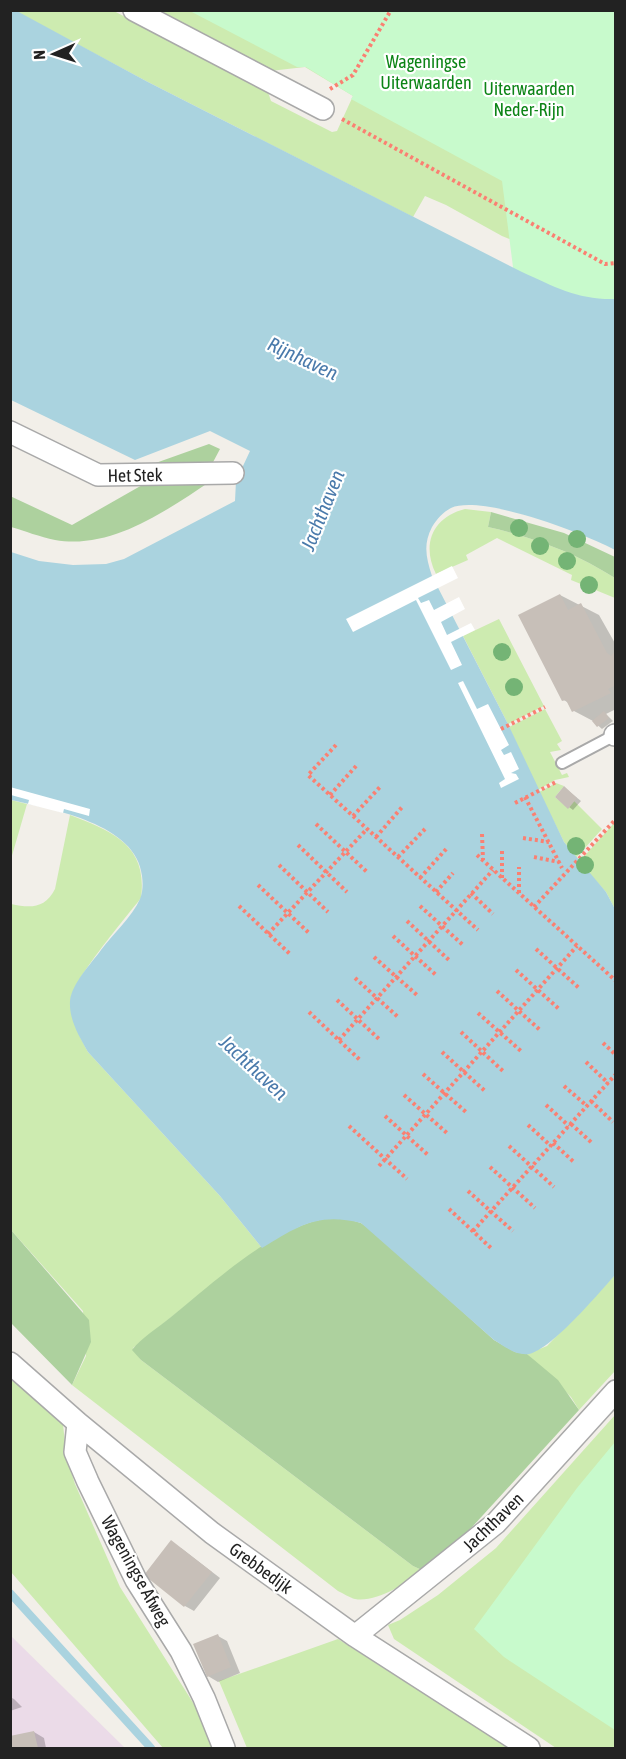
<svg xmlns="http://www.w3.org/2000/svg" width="626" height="1759" viewBox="0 0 626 1759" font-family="'Asap Condensed',sans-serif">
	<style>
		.industrial { fill: #ebdbe8 }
		.grass { fill: #cdebb0 }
		.forest { fill: #add19e }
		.park { fill: #c8facc }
		.water { fill: #aad3df }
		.pier { fill: #fff }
		.shadow { fill: #0003 }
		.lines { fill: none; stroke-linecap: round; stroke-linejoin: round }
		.stream { stroke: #aad3df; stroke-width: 8 }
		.building { fill: #c7bfb8 }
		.service-casing { stroke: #a9a9a9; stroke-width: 14 }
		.minor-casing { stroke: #a9a9a9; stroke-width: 24 }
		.path { stroke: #fa8072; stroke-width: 4; stroke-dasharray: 3 3; stroke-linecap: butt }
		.service { stroke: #fff; stroke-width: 10 }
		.minor { stroke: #fff; stroke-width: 21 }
		.tree { fill: #74b475 }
		.labels { text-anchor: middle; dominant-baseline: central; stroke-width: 4.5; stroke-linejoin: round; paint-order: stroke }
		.park-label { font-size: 18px; fill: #0c8416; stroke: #fff }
		.street-label { font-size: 18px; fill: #222; stroke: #fff }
		.water-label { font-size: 20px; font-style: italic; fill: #4a7aab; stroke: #fff }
	</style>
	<rect width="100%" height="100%" fill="#f2efe9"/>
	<!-- industrial -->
	<path class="industrial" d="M11,1636L125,1748H11Z"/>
	<!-- grass -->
	<path class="grass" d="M15,11H114L247,82L267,89L271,101L332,132L337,131L353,96L305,67L270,71L153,11H615L586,269L502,236L446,205L425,196L413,217L146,81Z
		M465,509L491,512L488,527C533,537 576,553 615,578V598L571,580L572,575L497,538L466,555L468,560L436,574C421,544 433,517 465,509Z
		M499,619L544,706L508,724L463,636Z
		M545,709L562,741L557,744L561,750L550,752L562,775L567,773L569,777L555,780L538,790L509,727Z
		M556,783L564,786L555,797L568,808L574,801L602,829L576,858L564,842L539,792Z
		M11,800L27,804L11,859Z
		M70,815C112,831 148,845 141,898C127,916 71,982 71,1000C71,1019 79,1036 88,1052L220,1196L262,1248L226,1273L133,1348L141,1360L413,1566L424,1571C408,1582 376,1603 355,1599C350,1598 343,1593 338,1591L72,1385L86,1356L83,1311L11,1230V904C30,908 45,909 55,889Z
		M615,822V909L606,892L579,862Z
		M615,1275V1371L579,1410L571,1397L527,1354L547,1346Z
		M10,1375L63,1425L67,1459L75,1484L120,1587L197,1709L213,1748H163L11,1572Z
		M615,1415V1748H556L394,1639L388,1625L400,1620L438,1595L496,1548Z
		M338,1639L509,1748H247L219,1681Z"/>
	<!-- forest -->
	<path class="forest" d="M209,444L220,449L211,466L150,465Z
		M151,480L211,481C167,510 112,550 55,540C40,537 25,531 11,527L10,496L72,525Z
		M491,512L564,533L615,557V578C576,553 533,537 488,527Z
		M341,1217L361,1223L374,1232L494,1340L515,1352L527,1354L558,1380L579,1410L452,1549L424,1571L413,1566L141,1360L132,1350C141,1338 159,1327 171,1317C216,1281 281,1218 341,1217Z
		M11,1230L89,1320L91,1342L72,1385L11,1323Z"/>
	<!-- park -->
	<path class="park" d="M190,11H615V482L515,336L513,267L502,181L351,99L353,96L306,67H297Z
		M615,1442V1730L504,1657L474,1629L577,1488Z"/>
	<!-- water -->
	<path class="water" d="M15,10L146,81L522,272C555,287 578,300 615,299V550C586,534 482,494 451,508C443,512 437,519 432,527C423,544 426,558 432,576L508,724L564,842L606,892L615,909V1275C598,1294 552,1349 529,1354C516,1356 504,1346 494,1340L361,1223C318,1212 298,1226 262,1248L220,1196L88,1052C79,1036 69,1020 70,1001C72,983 91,964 101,950C113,934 132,917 140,899C143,892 143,883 142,876C137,824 52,809 11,800V552L39,561L73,565L106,564L124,559L235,501L236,481L250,451L210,431L135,460L11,400L10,11Z"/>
	<!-- pier -->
	<path class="pier" d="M452,566L458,578L418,598L421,603L429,600L434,610L459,597L465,609L441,622L447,635L471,623L475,630L451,642L462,665L451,670L416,600L353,632L346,619Z
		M463,681L477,709L488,704L509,745L501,750L504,755L511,752L519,769L511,773L516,774L519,779L501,788L499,783L505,779L458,683Z
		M10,787L90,809L89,816L64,809L63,813L28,804L29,800L11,795Z"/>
	<!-- shadow -->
	<path class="shadow" d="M560,595L599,615L616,645V709L606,714L613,721L602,729L593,721L574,711L570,704L564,700Z
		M565,788L581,801L573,810L569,807Z
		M181,1548L220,1578L194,1611L185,1606Z
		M218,1636L227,1641L240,1673L218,1682L208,1676Z
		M10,1697L14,1699L22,1707L10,1711Z
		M34,1732L44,1738L46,1748H10V1740Z"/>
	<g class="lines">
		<!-- stream -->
		<path class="stream" d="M10,1593L151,1748"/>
	</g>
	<!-- building -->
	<path class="building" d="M560,594L568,610L581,603L607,653L611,656L616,650V685L608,689L611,693L572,712L566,700L562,701L518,615Z
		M604,711L609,718L597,727L592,721Z
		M564,786L577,798L568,809L555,797Z
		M171,1540L212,1572L184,1607L144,1575Z
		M218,1634L231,1667L207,1677L193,1644Z
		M34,1731L38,1748H10V1736Z"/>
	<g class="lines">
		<defs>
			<path id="service" d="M562,763L615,735V738"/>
			<path id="minor" d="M134,10L323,109
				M10,432L98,475L233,473
				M615,735H616
				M10,1363L78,1423L212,1533L355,1636L529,1748
				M78,1423L75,1452L88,1482L136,1580L181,1651L204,1698L224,1748
				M355,1636L496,1523L616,1391"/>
		</defs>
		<!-- service casing -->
		<use href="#service" class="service-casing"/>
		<!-- minor casing -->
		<use href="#minor" class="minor-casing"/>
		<!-- path -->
		<path class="path" d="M330,89L353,75L391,10
			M342,119L605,264L616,263
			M501,729L545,707
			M336,745L308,775L478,930
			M330,795L357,765
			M525,797L562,868
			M515,803L556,782
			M353,816L380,787
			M316,824L367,872
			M482,834L483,860
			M376,837L403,806
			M523,838L549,842
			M298,845L347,892
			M502,851V878
			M477,855L616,981
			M398,857L425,829
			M534,857L559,862
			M279,865L328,912
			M420,878L448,847
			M258,885L309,933
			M436,892L453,873
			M471,893L493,914
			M519,893V867
			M239,906L290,954
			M420,906L464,946
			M534,907L616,819
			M407,921L450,961
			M268,934L367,829
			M393,936L437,976
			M536,949L580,989
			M374,957L418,996
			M516,970L560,1010
			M355,978L399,1018
			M497,991L541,1031
			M337,1000L379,1039
			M309,1012L360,1060
			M478,1013L522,1052
			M461,1032L504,1072
			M339,1040L493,870
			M603,1043L616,1055
			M442,1052L486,1092
			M586,1062L608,1083
			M423,1074L467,1113
			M564,1086L587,1106
			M404,1095L448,1134
			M591,1101L613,1122
			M546,1105L569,1126
			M385,1116L428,1155
			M571,1124L592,1143
			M528,1125L551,1146
			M349,1126L407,1179
			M553,1143L575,1163
			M509,1146L554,1187
			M379,1166L577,946
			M490,1167L535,1208
			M468,1191L513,1231
			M449,1209L491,1248
			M473,1231L616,1074"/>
		<!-- service -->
		<use href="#service" class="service"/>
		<!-- minor -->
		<use href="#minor" class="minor"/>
	</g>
	<!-- trees -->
	<g class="tree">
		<circle cx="519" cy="528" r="9"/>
		<circle cx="577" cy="539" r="9"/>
		<circle cx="540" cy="546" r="9"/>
		<circle cx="567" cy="561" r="9"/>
		<circle cx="589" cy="585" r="9"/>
		<circle cx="502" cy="652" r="9"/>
		<circle cx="514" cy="687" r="9"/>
		<circle cx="576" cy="846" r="9"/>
		<circle cx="585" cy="865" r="9"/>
	</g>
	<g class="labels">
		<!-- park labels -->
		<g class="park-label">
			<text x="426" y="61">Wageningse<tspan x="426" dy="21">Uiterwaarden</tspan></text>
			<text x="529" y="88">Uiterwaarden<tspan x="529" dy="21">Neder-Rijn</tspan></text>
		</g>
		<!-- street labels -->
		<g class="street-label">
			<text transform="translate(135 475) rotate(-1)">Het Stek</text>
			<text transform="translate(493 1522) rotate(-44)">Jachthaven</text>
			<text transform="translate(261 1568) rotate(36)">Grebbedijk</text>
			<text transform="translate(136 1571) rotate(61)">Wageningse Afweg</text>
		</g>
		<!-- water labels -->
		<g class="water-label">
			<text transform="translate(303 358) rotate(25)">Rijnhaven</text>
			<text transform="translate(322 510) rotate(-68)">Jachthaven</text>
			<text transform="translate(254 1067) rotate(43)">Jachthaven</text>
		</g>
	</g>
	<!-- border -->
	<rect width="626" height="1759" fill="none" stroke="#222222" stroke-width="24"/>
	<!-- north arrow -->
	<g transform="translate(54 54) rotate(267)" stroke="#ffffff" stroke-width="4.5" paint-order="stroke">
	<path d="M0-4.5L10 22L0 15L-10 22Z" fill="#222222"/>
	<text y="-9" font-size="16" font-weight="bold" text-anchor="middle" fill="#222222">N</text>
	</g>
</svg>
